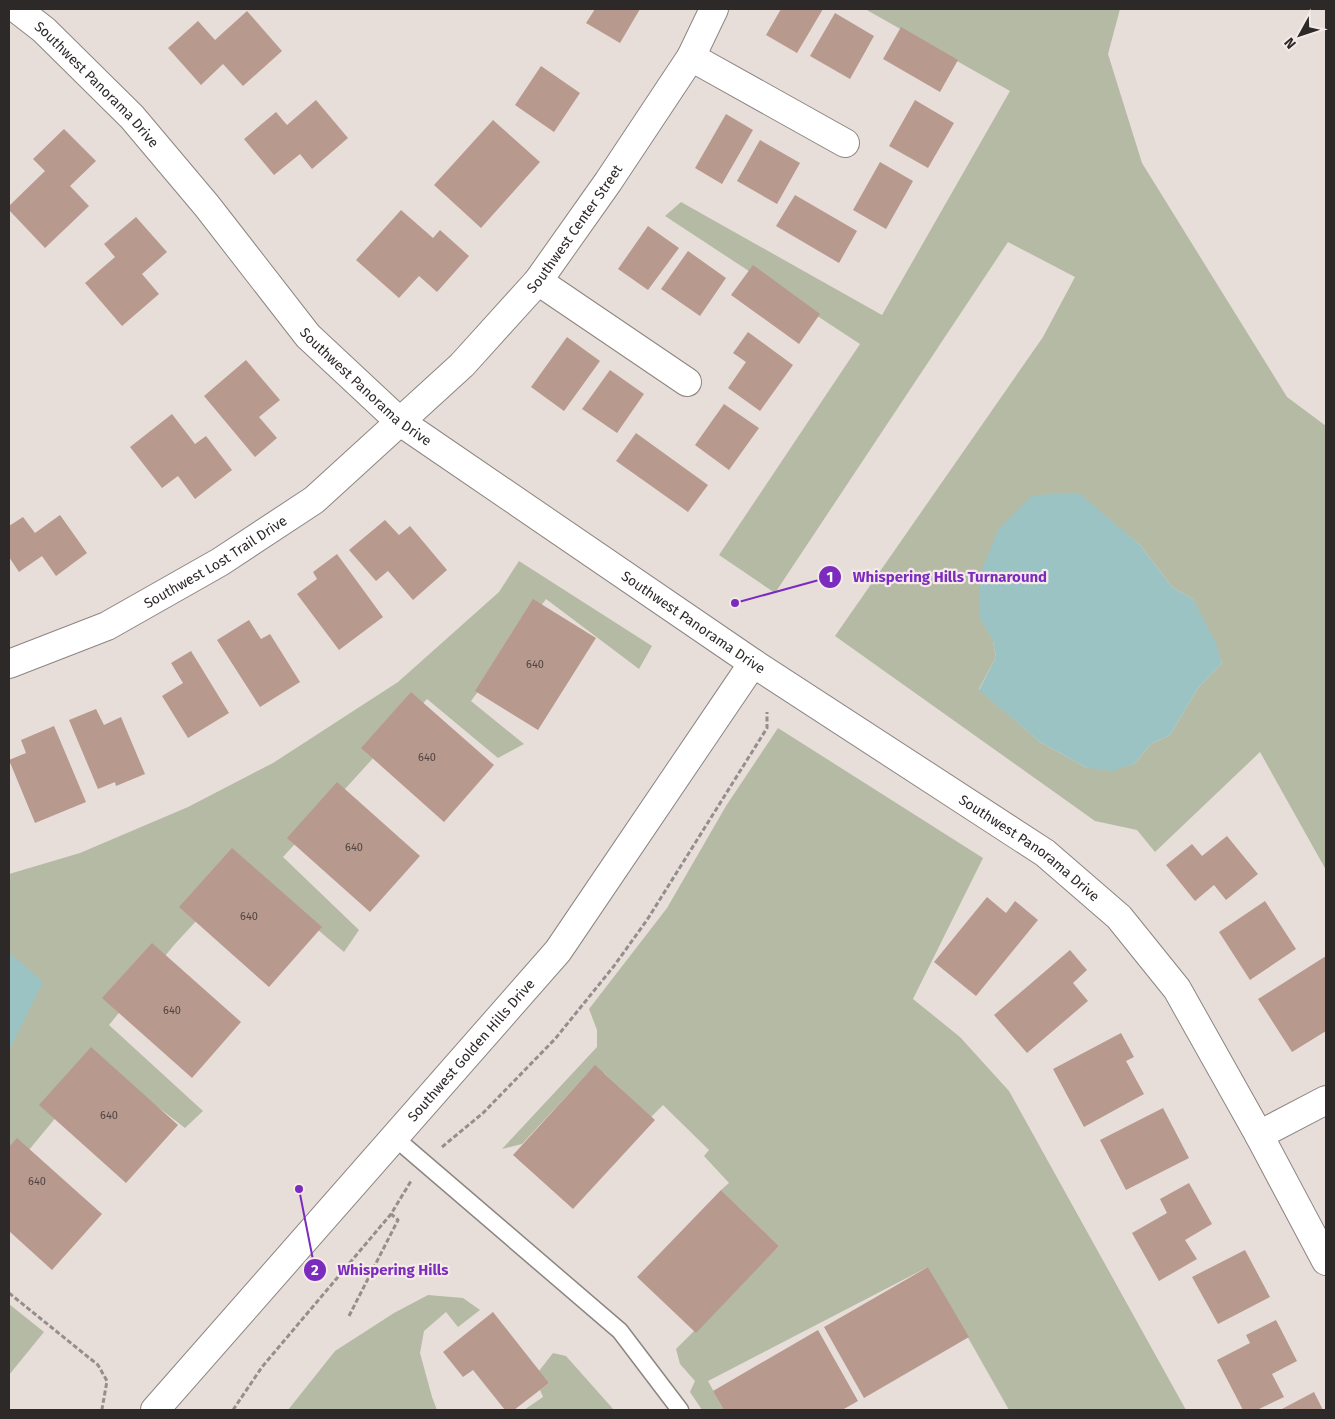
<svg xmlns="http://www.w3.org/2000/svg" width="1335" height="1419" viewBox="0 0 1335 1419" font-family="'Fira Sans',sans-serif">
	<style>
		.green { fill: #b5baa4; fill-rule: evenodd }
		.water { fill: #9cc3c3 }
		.building { fill: #b8998d }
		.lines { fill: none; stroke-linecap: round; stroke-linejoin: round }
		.lane-casing { stroke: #8d8582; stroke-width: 19 }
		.street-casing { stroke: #8d8582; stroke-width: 30 }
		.path { stroke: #958e8b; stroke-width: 3; stroke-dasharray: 5 2.5; stroke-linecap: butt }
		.lane { stroke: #fff; stroke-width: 16 }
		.street { stroke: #fff; stroke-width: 28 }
		.labels { text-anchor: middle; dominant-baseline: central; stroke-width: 4.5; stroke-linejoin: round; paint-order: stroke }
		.number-label { font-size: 11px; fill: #504541 }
		.street-label { font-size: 14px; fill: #2d2928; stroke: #f4ebe8 }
		.leader { fill: none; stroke: #7b2cbf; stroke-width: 2 }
		.callout-dot { fill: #7b2cbf; stroke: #f4ebe8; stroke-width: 2 }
		.mark-label { font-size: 15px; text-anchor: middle; font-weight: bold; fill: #fff }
		.callout-label { font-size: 15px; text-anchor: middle; font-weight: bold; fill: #7b2cbf; stroke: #f4ebe8; stroke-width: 4.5; stroke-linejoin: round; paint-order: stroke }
	</style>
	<rect width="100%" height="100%" fill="#e7deda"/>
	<!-- green -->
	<path class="green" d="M865,9H1120L1108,54L1142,163L1287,397L1326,426V870L1260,752L1155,852L1137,830L1095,821L835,636L1043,337L1075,277L1008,242L775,593L719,555L860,344L665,216L681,202L882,315L1010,91ZM1115,525L1140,545L1172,587L1193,599L1222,663L1198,688L1170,735L1151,744L1134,764L1087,768L1040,742L979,689L996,657L993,641Z
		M519,561L652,646L639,669L546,599L471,701L524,744L498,758L427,699L283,857L359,930L344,952L245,868L174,945L109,1025L203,1111L185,1128L101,1063L9,1174V874L80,853L188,807L273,763L398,682L499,592Z
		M778,728L983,858L913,999L960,1037L1009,1091L1186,1410H1009L928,1267L708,1381L724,1410H702L690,1392L695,1381L680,1364L676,1349L779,1246L721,1190L729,1183L704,1156L709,1150L663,1105L651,1117L604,1073H588L522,1144L502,1149L597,1047V1030L589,1009L667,908L726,806Z
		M428,1295L463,1298L480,1310L458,1327L446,1312L424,1331L420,1353L432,1397L437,1410H288L335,1351L394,1313Z
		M9,1304L44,1332L9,1375Z
		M553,1353L566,1356L614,1410H524L543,1397L540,1390L549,1383L539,1371Z"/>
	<!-- water -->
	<path class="water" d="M1079,493L1140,545L1172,587L1193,599L1216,643L1222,663L1198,688L1170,735L1151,744L1134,764L1112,771L1087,768L1040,742L979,690L996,657L993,641L980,618L979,577L999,528L1033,495Z
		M9,952L43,982L9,1051Z"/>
	<!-- building -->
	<path class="building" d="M595,9H640L620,43L586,23Z
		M781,9H823L797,53L766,35Z
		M247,11L282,51L243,86L223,64L201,85L168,48L198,21L215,40Z
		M835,13L874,36L850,79L810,56Z
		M901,27L958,60L940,92L883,59Z
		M541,66L580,93L554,132L515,105Z
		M316,100L348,138L312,169L300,154L274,175L244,139L276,112L287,125Z
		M915,100L954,123L928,168L889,146Z
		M726,114L753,130L722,184L695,168Z
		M493,120L540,162L481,228L434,185Z
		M64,129L96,161L70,186L89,206L45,248L9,210V206L45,171L33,159Z
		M760,140L800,163L777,204L737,181Z
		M880,162L913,181L886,229L853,210Z
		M795,195L857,231L839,263L776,226Z
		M401,210L433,238L440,230L469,256L437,292L419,276L399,298L356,260Z
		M136,217L167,252L142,274L159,294L122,326L85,283L115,257L104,244Z
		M648,226L679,248L648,290L618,269Z
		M688,251L726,278L700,316L661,289Z
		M753,265L820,314L799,344L731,295Z
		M748,332L793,365L760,411L728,388L746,362L733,353Z
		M567,337L600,361L564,411L531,387Z
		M246,360L280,400L259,417L277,438L255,457L204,396Z
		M610,370L644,394L617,433L582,409Z
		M724,404L759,428L729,470L695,445Z
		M172,414L195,444L206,436L232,470L195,499L178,476L162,488L130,447Z
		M636,433L708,485L688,512L616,461Z
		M60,515L87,553L56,576L42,556L19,572L9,557V526L23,517L35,533Z
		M385,520L399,535L410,526L447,570L413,600L388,571L376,581L349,550Z
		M337,554L383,617L339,650L297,594L317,579L313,572Z
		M533,599L596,638L538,730L475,691Z
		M249,620L261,639L270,634L300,682L260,707L217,640Z
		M191,651L229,713L188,738L162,696L183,683L171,663Z
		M411,692L494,765L444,822L361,748Z
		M96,709L104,725L121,717L145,774L116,786L115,782L98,789L69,720Z
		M54,726L86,802L35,823L9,760L26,753L21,740Z
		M337,782L420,856L370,912L287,838Z
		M1227,836L1258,874L1226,900L1214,885L1195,901L1166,865L1192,844L1202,856Z
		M232,848L322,927L269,987L179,907Z
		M987,897L1006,913L1015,901L1038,920L976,996L934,962Z
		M1265,901L1296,949L1250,980L1219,932Z
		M152,943L241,1022L192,1078L102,998Z
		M1070,950L1087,970L1073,983L1088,1001L1027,1053L994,1015Z
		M1326,956V1031L1292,1052L1258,999Z
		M1121,1033L1134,1057L1126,1061L1144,1094L1084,1127L1053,1069Z
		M91,1047L178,1125L126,1183L39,1105Z
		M595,1065L655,1120L573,1209L513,1155Z
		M1163,1108L1189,1158L1126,1190L1100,1140Z
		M17,1138L102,1214L52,1270L9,1231V1147Z
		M1189,1183L1212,1224L1185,1240L1197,1259L1159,1281L1132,1233L1167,1213L1160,1199Z
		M721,1190L779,1246L696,1333L637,1277Z
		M1245,1250L1270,1297L1218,1324L1192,1277Z
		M928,1267L969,1337L864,1398L824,1327Z
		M493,1312L549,1383L514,1410H505L473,1370L463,1377L443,1352Z
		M1276,1320L1297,1361L1272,1374L1284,1397L1257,1410H1243L1217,1360L1250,1343L1246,1335Z
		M818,1330L858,1401L842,1410H724L713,1391Z
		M1314,1392L1323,1410H1280Z"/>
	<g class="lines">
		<defs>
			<path id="lane" d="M394,1137L620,1331L680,1410"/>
			<g id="street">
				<path id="s1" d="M17,9L44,30L132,117L207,206L308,336L399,421L753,663L1045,853L1119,917L1177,989L1259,1135L1326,1261"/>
				<path d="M691,57L845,143"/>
				<path d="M538,281L687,382"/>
				<path id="s2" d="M9,664L107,626L220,562L314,500L462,365L538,281L608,182L691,57L714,9"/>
				<path d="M1259,1135L1326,1100"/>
				<path id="s3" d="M155,1410L558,951L753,663"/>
			</g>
		</defs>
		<!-- lane casing -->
		<use href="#lane" class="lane-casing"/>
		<!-- street casing -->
		<use href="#street" class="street-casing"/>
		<!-- path -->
		<path class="path" d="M442,1147L483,1113L555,1039L614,966L647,920L767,728V712
			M9,1293L98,1365L107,1381L102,1409
			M349,1316L398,1220L391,1214L411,1181
			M233,1410L262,1367L391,1214"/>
		<!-- lane -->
		<use href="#lane" class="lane"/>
		<!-- street -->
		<use href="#street" class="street"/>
	</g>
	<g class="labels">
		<!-- number labels -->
		<g class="number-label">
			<text x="535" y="664">640</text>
			<text x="427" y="757">640</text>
			<text x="354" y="847">640</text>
			<text x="249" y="916">640</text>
			<text x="172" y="1010">640</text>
			<text x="109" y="1115">640</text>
			<text x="37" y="1181">640</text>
		</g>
		<!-- street labels -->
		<g class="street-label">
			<text stroke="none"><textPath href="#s1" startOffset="110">Southwest Panorama Drive</textPath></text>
			<text stroke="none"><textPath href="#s2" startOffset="725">Southwest Center Street</textPath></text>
			<text stroke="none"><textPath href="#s1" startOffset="516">Southwest Panorama Drive</textPath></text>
			<text stroke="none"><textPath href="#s2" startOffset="231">Southwest Lost Trail Drive</textPath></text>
			<text stroke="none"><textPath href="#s1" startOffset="920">Southwest Panorama Drive</textPath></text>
			<text stroke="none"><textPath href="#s1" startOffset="1325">Southwest Panorama Drive</textPath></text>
			<text stroke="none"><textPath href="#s3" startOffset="479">Southwest Golden Hills Drive</textPath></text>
		</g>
	</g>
	<!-- callouts -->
	<path class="leader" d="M735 603L830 577M299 1189L315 1270"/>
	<g class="callout-dot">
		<circle cx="735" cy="603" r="5"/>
		<circle cx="299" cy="1189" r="5"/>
		<circle cx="830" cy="577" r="12"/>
		<circle cx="315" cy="1270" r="12"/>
	</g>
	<g class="mark-label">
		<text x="830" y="582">1</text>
		<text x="315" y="1275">2</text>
	</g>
	<g class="callout-label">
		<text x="950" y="582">Whispering Hills Turnaround</text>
		<text x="393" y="1275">Whispering Hills</text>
	</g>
	<!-- border -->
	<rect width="1335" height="1419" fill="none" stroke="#2d2928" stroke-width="20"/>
	<!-- north arrow -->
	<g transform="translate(1300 35) rotate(230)" stroke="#f4ebe8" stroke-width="4" paint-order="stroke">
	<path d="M0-4L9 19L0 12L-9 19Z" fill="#2d2928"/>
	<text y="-8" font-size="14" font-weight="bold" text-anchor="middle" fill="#2d2928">N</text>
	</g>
</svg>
